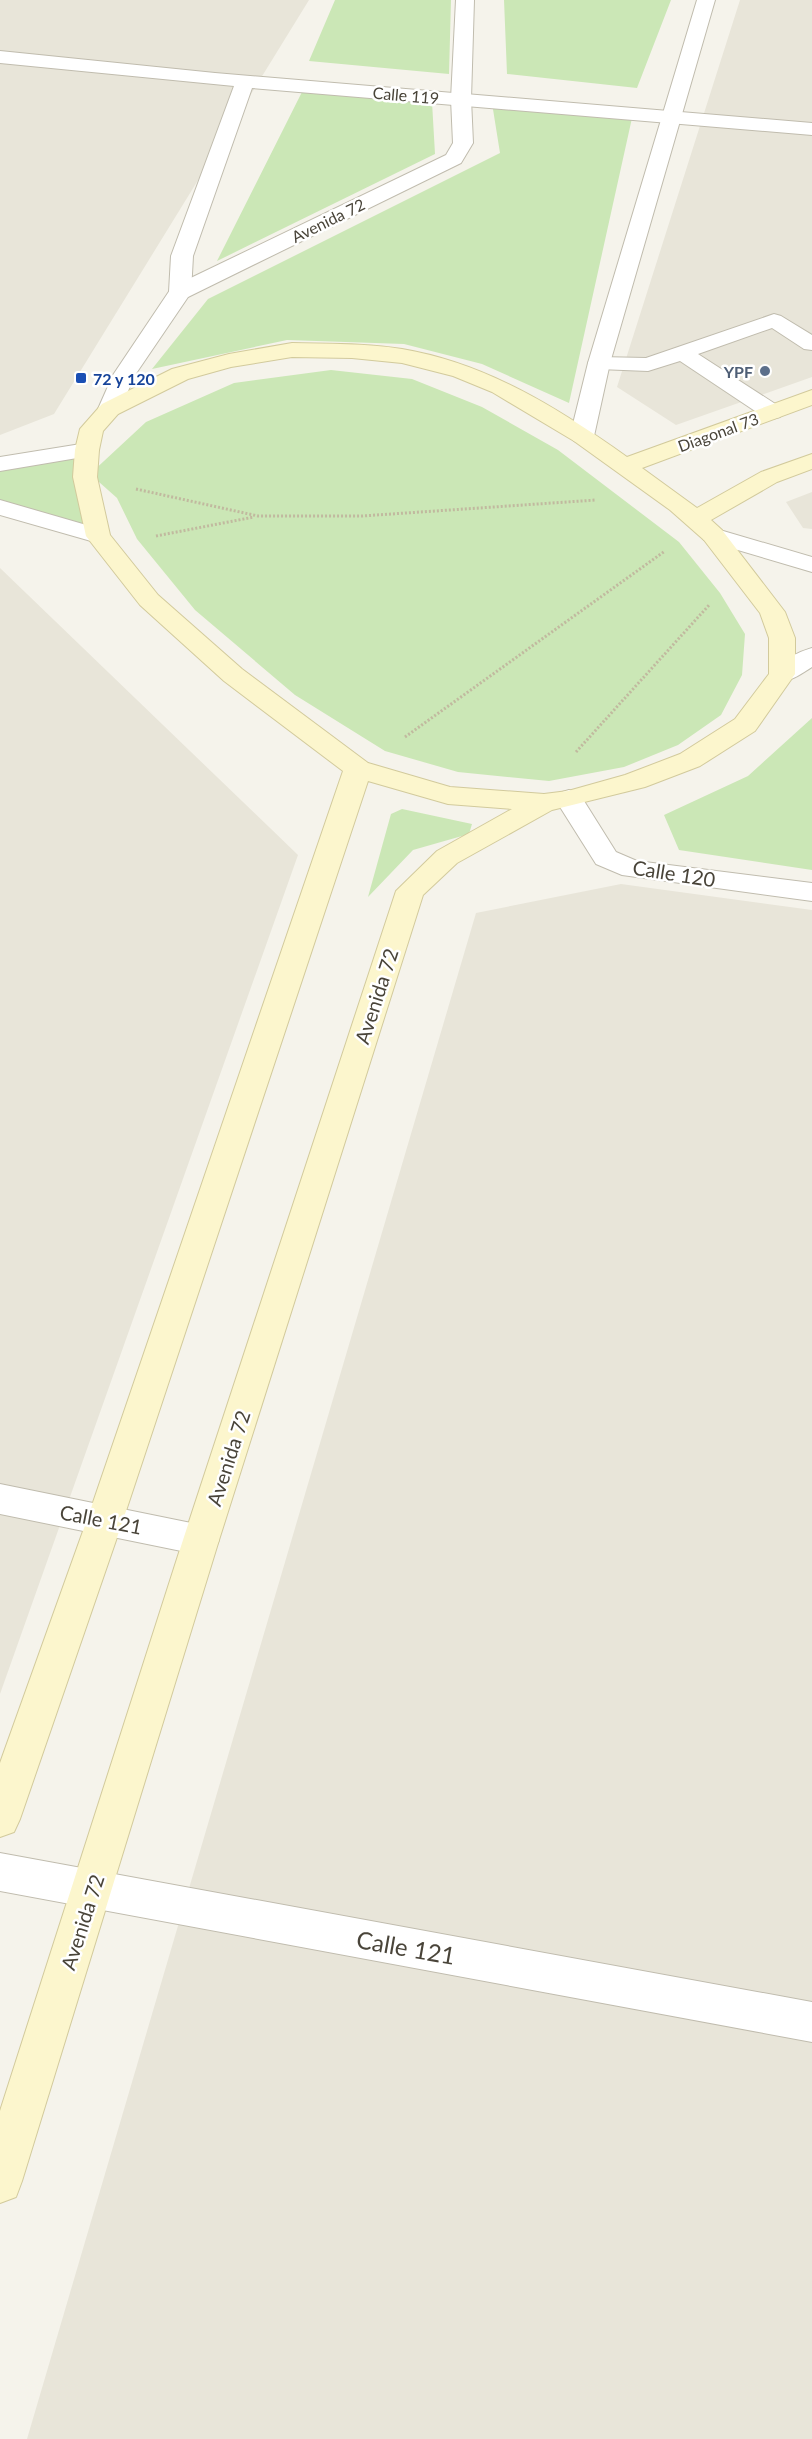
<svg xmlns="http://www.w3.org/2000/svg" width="812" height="2439" viewBox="0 0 812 2439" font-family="Lato,sans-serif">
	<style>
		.residential { fill: #e8e5d9 }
		.green { fill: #cbe7b6 }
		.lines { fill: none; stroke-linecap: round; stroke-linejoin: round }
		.service-casing { stroke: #c0bcae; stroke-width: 2 }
		.minor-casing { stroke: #c0bcae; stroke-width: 2 }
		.tertiary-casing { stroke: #c0bcae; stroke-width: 2 }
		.secondary-casing { stroke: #d2ca9c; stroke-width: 2 }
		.path { stroke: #c1b99f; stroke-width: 3; stroke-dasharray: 2 2; stroke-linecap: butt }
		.service { fill: #fff; fill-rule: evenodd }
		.minor { fill: #fff; fill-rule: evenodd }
		.tertiary { fill: #fff; fill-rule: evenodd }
		.secondary { fill: #fcf6cd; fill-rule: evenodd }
		.service-dot { fill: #5c6f8a; stroke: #fff; stroke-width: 2 }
		.transit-dot { fill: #1a4fb4; stroke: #fff; stroke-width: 2 }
		.labels { text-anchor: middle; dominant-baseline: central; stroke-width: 5; stroke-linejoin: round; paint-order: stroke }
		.far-street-label { font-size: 16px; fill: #494439; stroke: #fff }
		.far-service-label { font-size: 16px; font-weight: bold; fill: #4e5e75; stroke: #fff; text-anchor: end }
		.far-transit-label { font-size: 16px; font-weight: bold; fill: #164399; stroke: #fff; text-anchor: start }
		.street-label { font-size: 20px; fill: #494439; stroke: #fff }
		.near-street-label { font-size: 24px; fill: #494439; stroke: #fff }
	</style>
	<rect width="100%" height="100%" fill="#f5f3eb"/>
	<!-- residential -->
	<path class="residential" d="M0,0H309L54,414L0,435Z
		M740,0H812V377L676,425L617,387Z
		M812,492V529L803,528L786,502Z
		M0,568L298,855L0,1694Z
		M621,884L812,910V2439H27L476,913Z"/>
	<!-- green -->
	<path class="green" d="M335,0H451L449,74L309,61Z
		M504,0H671L637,88L507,74Z
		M304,88L432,102L435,154L217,261Z
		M492,103L632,118L569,403L482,364L404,344L287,340L152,369L208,299L500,153Z
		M331,370L412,379L482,407L558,450L679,542L720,593L745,634L742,675L721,715L678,745L624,767L549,781L458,772L385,751L295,695L195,610L137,539L117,498L90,474L146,422L234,383Z
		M83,453L94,533L0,505V466Z
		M812,718V870L679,850L664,815L748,776Z
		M402,809L472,824L469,834L413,850L368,897L391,814Z"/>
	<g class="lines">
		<defs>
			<path id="service" d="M774,314L781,316L812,335V350L804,349L772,328L698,354L780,407L783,412L780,417L772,419L764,417L680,361L648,371L599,369L591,368L588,363L591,358L599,357L646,358Z"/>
			<path id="minor" d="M0,51L215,73L812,123V135L252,88L193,256L191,292L188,297L180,298L172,297L169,292L171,256L234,86L0,63Z
				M713,528L812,557V572L704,540L701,535L704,530Z
				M812,648V667C799,675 789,684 773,680L769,674C777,662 798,652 812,648Z
				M569,790L579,793L616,852L637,861L812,883V901L622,875L596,864L555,799L559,793Z
				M0,1484L201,1525L214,1529L219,1540L214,1551L201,1555L0,1514Z
				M0,1853L812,2002V2042L0,1891Z"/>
			<path id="tertiary" d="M456,0H474L471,99L473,143L461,163L188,297L135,375L118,414L110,416L102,414L98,409L113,375L172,287L446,155L453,143L451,99Z
				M697,0H715L610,363L594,436L590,441L582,443L574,441L570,436L588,363Z
				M87,443L95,445L99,450L95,455L0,471V457Z
				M0,500L107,531L110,536L107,541L98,543L0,515Z"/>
			<path id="secondary" d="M292,343C328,344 366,343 402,349C486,363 558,408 627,457L812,390V405L642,468L697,508L761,472L812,454V469L777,482L711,520L722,530L785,612L795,638V674L755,731L700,766L645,787L552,810L457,863L423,895L219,1540L22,2181L16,2197L0,2203V2111L183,1540L396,891L437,851L512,809L448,804L368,781L123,1520L20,1819L14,1832L0,1837V1763L87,1520L343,771L224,681L140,605L86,536L73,477L75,450L80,429L102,404L172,369L229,354ZM292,357L352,358L402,363L453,376L492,392L574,441L670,510L704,540L760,613L769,638V674L735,719L680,754L625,775L568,791L544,794L450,787L368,763L242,669L158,595L110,535L97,477L99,450L103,431L118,414L188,379L231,367Z"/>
		</defs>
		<!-- service casing -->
		<use href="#service" class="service-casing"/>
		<!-- minor casing -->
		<use href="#minor" class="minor-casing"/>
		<!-- tertiary casing -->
		<use href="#tertiary" class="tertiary-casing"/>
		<!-- secondary casing -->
		<use href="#secondary" class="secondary-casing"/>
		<!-- path -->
		<path class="path" d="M136,489L258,516H362L596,500
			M156,536L254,517
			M405,737L665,551
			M576,752L710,604"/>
		<!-- service -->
		<use href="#service" class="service"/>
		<!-- minor -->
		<use href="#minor" class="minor"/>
		<!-- tertiary -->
		<use href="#tertiary" class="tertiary"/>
		<!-- secondary -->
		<use href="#secondary" class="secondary"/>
	</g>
	<!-- markers -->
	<circle class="service-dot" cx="765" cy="371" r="6"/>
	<rect class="transit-dot" x="75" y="372" width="12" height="12" rx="3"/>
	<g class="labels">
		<!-- far-street labels -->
		<g class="far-street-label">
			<text transform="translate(406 95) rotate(5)">Calle 119</text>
			<text transform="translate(328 220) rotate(-26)">Avenida 72</text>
			<text transform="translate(718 432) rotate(-20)">Diagonal 73</text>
		</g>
		<!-- far-service labels -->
		<g class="far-service-label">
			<text x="753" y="371">YPF</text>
		</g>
		<!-- far-transit labels -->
		<g class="far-transit-label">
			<text x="93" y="378">72 y 120</text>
		</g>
		<!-- street labels -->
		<g class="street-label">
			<text transform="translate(674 873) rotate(9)">Calle 120</text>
			<text transform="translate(376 996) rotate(-72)">Avenida 72</text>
			<text transform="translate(228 1458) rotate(-72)">Avenida 72</text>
			<text transform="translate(101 1519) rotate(11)">Calle 121</text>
			<text transform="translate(82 1922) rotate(-72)">Avenida 72</text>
		</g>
		<!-- near-street labels -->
		<g class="near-street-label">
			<text transform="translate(406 1947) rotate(10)">Calle 121</text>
		</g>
	</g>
</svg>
